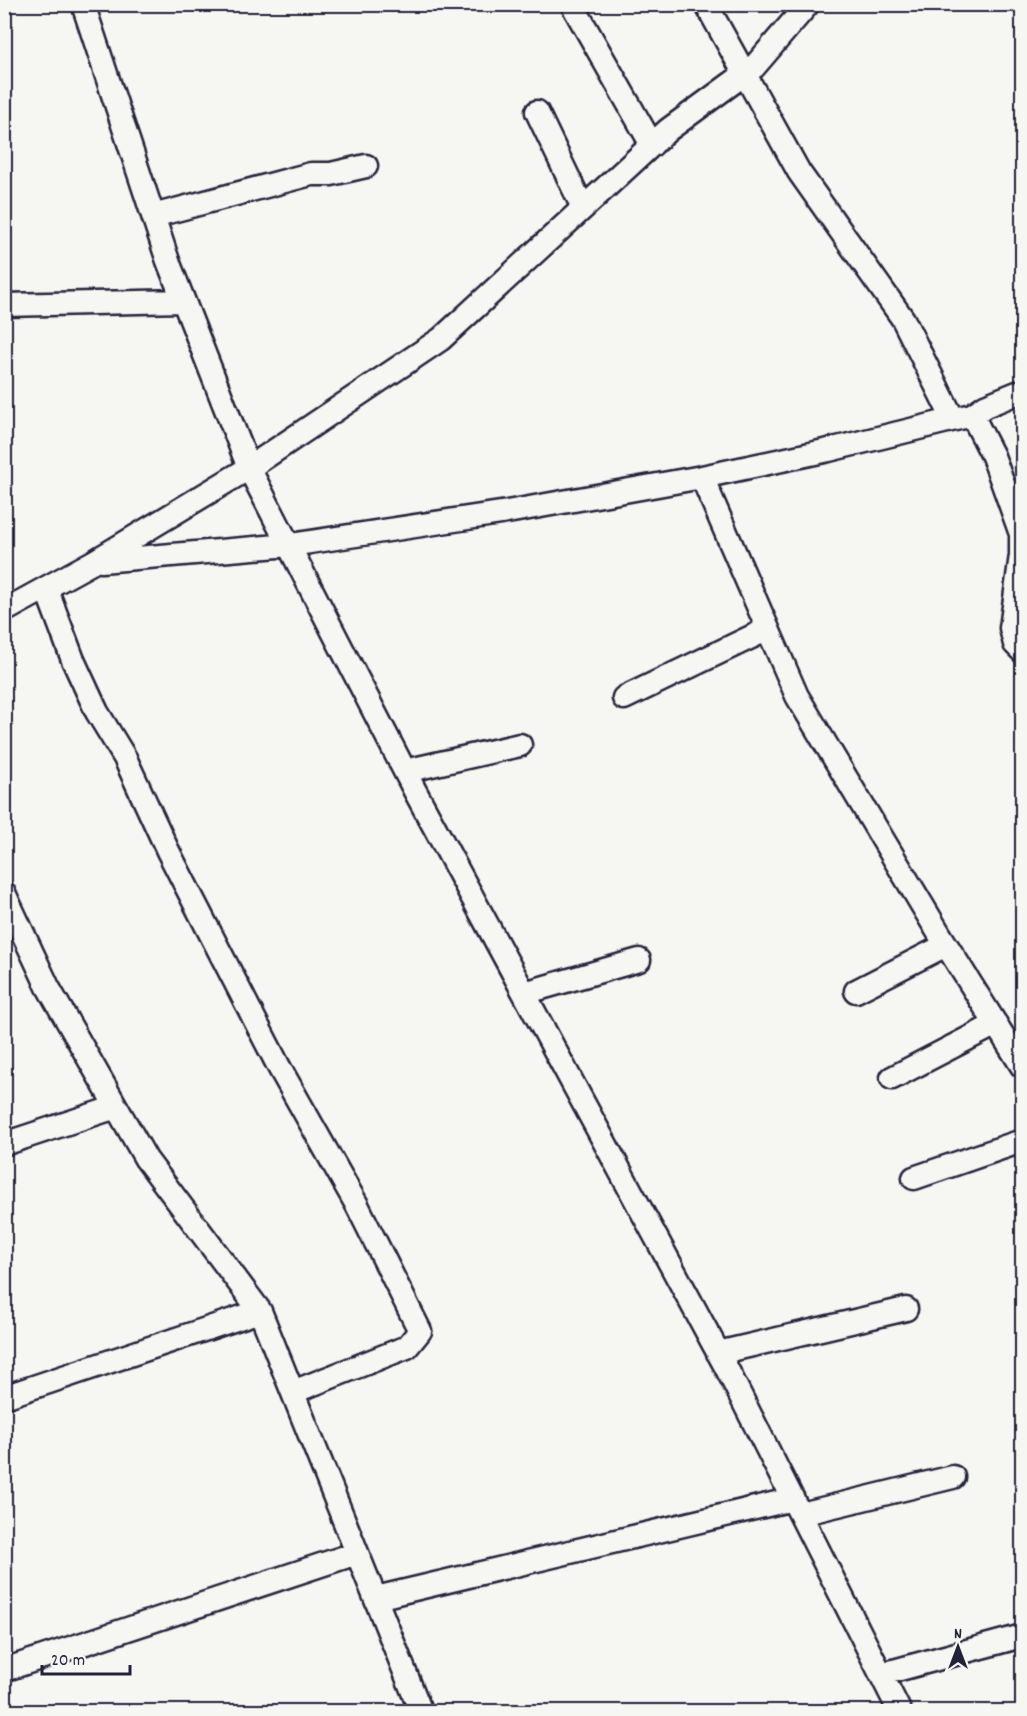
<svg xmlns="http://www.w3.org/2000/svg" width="1027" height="1716" viewBox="0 0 1027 1716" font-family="Dekko,sans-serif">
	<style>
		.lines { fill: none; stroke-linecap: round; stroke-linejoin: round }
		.minor-casing { stroke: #22223b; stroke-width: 27 }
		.minor { stroke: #f6f6f2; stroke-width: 22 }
	</style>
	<rect width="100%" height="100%" fill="#f6f6f2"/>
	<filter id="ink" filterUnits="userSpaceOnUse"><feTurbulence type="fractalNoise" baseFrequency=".0167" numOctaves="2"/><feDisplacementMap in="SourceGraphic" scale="12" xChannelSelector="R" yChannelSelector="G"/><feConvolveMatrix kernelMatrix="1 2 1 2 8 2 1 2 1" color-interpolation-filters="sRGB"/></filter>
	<g filter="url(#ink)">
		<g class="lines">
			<defs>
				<path id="minor" d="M83,4L168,261L249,468L441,339L668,130L754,67L808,4
					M572,4L652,145
					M706,4L799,172L903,319L953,419
					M537,112L583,208
					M153,216L311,174H331L366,166
					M4,305L183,301
					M972,415L993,456L1021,534V555L1011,628L1015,644L1022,651
					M702,477L797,696L940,935L1022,1066
					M101,561L290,545L507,512L702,477L829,450L972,415L985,406L1022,391
					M46,588L73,660L97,712L125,758L168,851L279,1067L357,1205L420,1331L407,1347L293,1392
					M4,611L95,561L249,468L415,791L727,1369L900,1712
					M624,698L768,629
					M405,771L520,745
					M4,893L48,987L146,1159L260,1311L421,1712
					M856,991L946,945
					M524,993L639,960
					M892,1078L996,1024
					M4,1144L116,1107
					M914,1178L1022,1141
					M718,1353L906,1309
					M4,1397L260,1311
					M801,1514L953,1477
					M376,1598L793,1499
					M4,1670L357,1553
					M882,1674L1022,1636"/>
			</defs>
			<!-- minor casing -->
			<use href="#minor" class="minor-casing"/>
			<!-- minor -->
			<use href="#minor" class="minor"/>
		</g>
	</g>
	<!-- margin -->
	<rect width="1027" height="1716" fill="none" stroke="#f6f6f2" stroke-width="24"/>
	<rect x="12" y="12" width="1003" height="1692" fill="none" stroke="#22223b" stroke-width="2" filter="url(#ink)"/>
	<!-- north arrow -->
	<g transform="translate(958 1647)" stroke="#f6f6f2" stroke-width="4.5" paint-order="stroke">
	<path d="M0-4.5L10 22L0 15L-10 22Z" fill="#22223b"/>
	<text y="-9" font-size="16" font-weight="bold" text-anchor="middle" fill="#22223b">N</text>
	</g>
	<!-- scale -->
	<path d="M42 1665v9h88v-9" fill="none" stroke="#22223b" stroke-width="3"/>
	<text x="51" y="1665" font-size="18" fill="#22223b" stroke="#f6f6f2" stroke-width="4.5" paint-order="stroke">20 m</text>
</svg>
